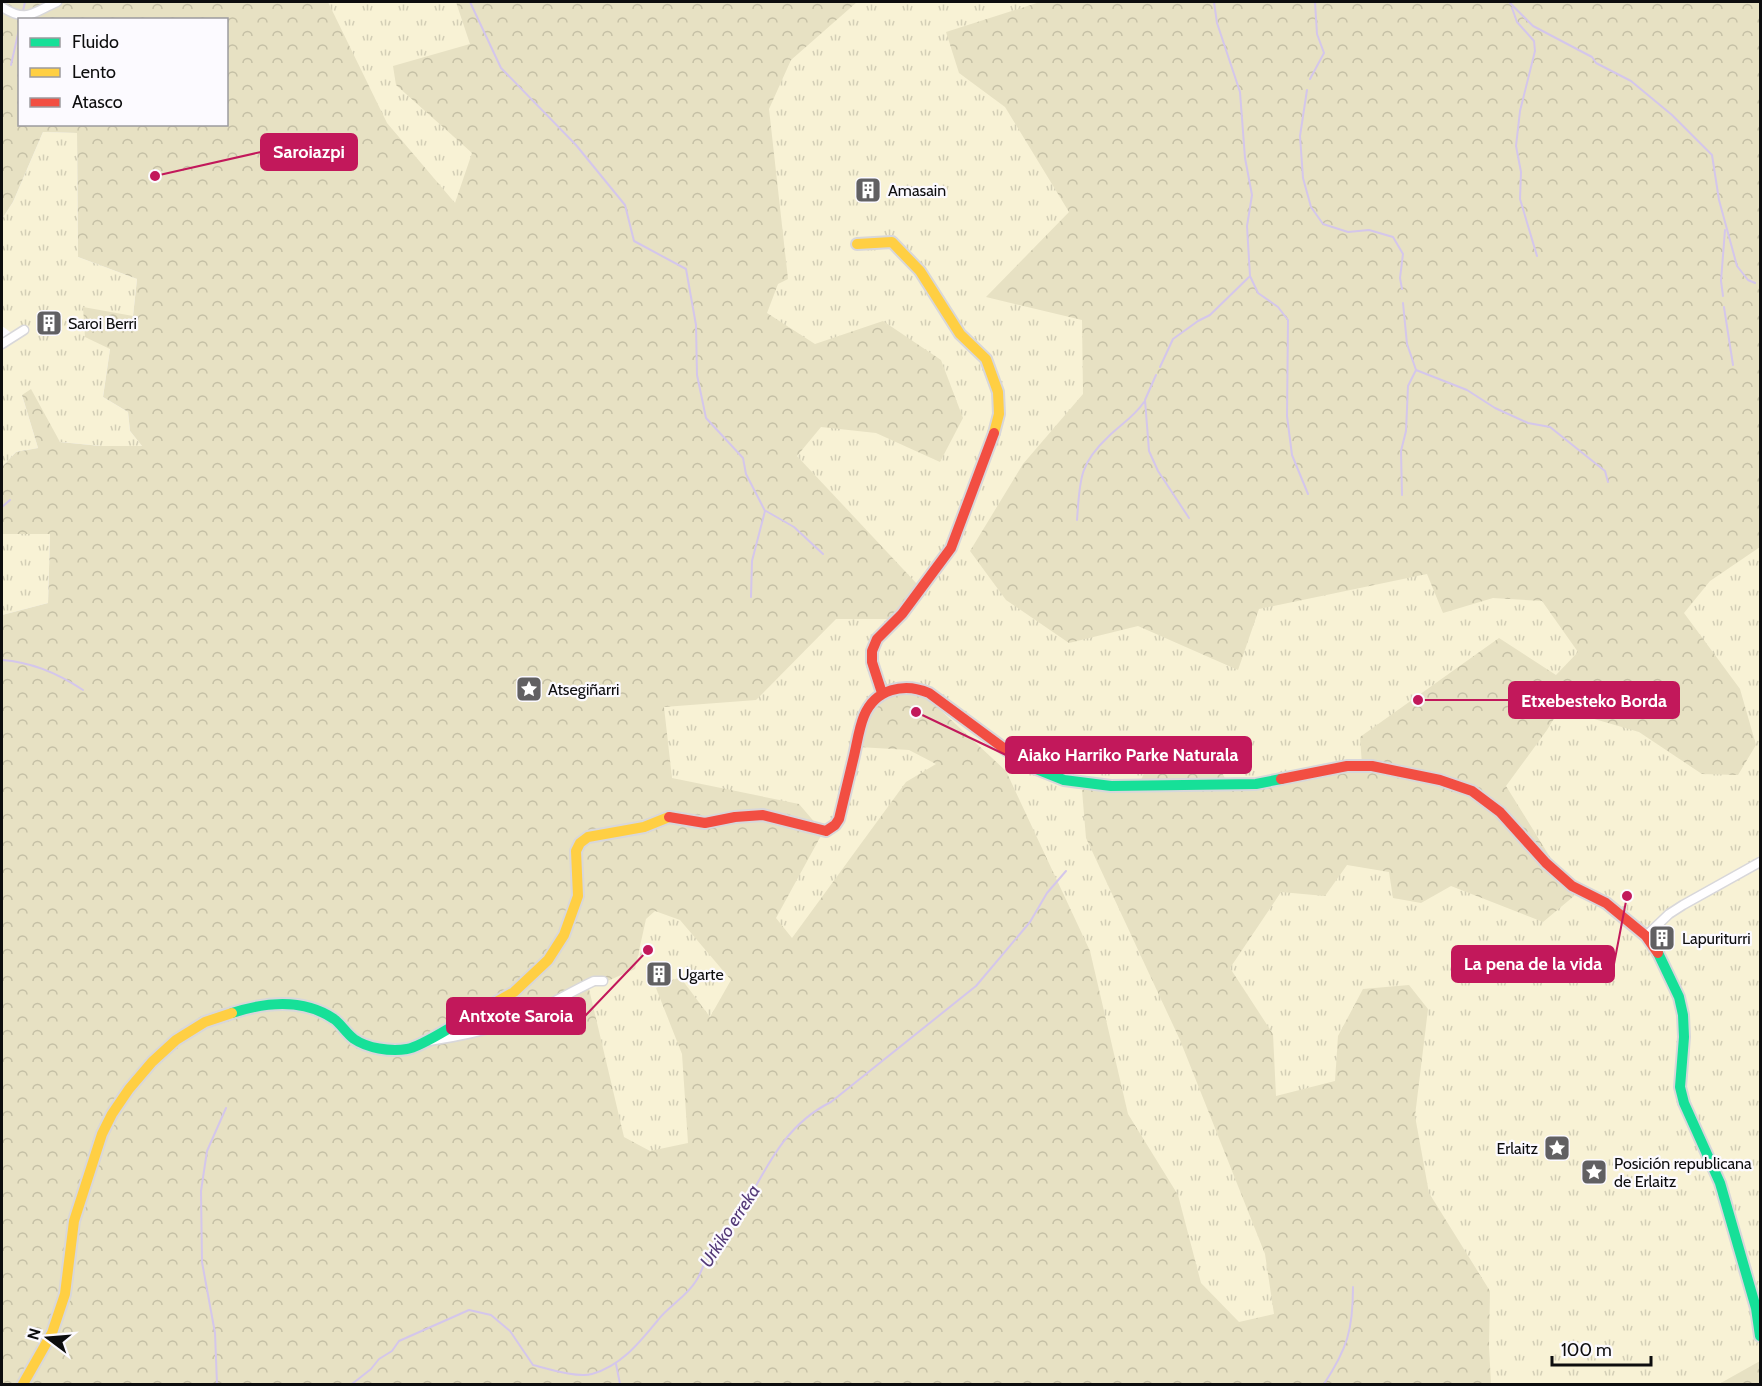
<svg xmlns="http://www.w3.org/2000/svg" width="1762" height="1386" viewBox="0 0 1762 1386" font-family="Cabin,sans-serif">
	<style>
		.grass { fill: url(#grass-tufts) }
		.forest { fill: url(#forest-crowns); fill-rule: evenodd }
		.lines { fill: none; stroke-linecap: round; stroke-linejoin: round }
		.stream { stroke: #d4c6eb; stroke-width: 2 }
		.street-casing { stroke: #d8d7da; stroke-width: 11 }
		.fast-casing { stroke: #d8d7da; stroke-width: 14 }
		.slow-casing { stroke: #d8d7da; stroke-width: 14 }
		.jam-casing { stroke: #d8d7da; stroke-width: 14 }
		.street { stroke: #fffeff; stroke-width: 8 }
		.fast { stroke: #16e098; stroke-width: 10 }
		.slow { stroke: #ffcf43; stroke-width: 10 }
		.jam { stroke: #f24e42; stroke-width: 10 }
		.labels { text-anchor: middle; dominant-baseline: central; stroke-width: 4.5; stroke-linejoin: round; paint-order: stroke }
		.poi-label { font-size: 16px; fill: #0d0d0e; stroke: #fcfaff; text-anchor: start }
		.water-label { font-size: 18px; font-style: italic; fill: #533977; stroke: #fcfaff }
		.leader { fill: none; stroke: #c2185b; stroke-width: 2 }
		.callout-dot { fill: #c2185b; stroke: #fcfaff; stroke-width: 2 }
		.callout { fill: #c2185b; stroke: #c2185b; stroke-width: 2 }
		.callout-label { font-size: 18px; text-anchor: middle; font-weight: bold; fill: #fff }
	</style>
	<defs>
		<pattern id="grass-tufts" width="24" height="20" patternUnits="userSpaceOnUse" patternTransform="scale(1.5)"><rect width="24" height="20" fill="#f8f2d5"/><path d="M3 7l-1-3M5 7V3M7 7l1-3M15 17l-1-3M17 17v-4M19 17l1-3" fill="none" stroke="#d3ceb6"/></pattern>
		<pattern id="forest-crowns" width="20" height="18" patternUnits="userSpaceOnUse" patternTransform="scale(1.5)"><rect width="20" height="18" fill="#e7e1c3"/><path d="M2 6a3 3 0 1 1 6 0M12 15a3 3 0 1 1 6 0" fill="none" stroke="#c5c0a6"/></pattern>
	</defs>
	<rect width="100%" height="100%" fill="#fcfbfe"/>
	<!-- grass -->
	<path class="grass" d="M147,2H1760V1384H2L235,368L226,20Z
		M43,132L77,133L78,257L137,279L133,316L110,349L103,397L128,412L130,431L143,447L101,446L60,442L22,395L38,448L16,452L2,467V343L13,334L2,326V219L13,202Z
		M2,534H50L48,603L2,615Z"/>
	<!-- forest -->
	<path class="forest" d="M2,2H328L387,123L455,203L472,153L396,85L393,66L470,44L456,2H857L791,60L769,109L788,279L778,284L767,313L815,344L883,321L941,360L963,418L940,462L876,433L821,427L797,456L917,584L891,619H836L756,700L664,707L672,778L799,804L823,832L776,918L792,938L906,782L936,764L909,750L859,747L876,697L920,691L1006,771L1090,951L1128,1114L1178,1195L1201,1283L1239,1322L1274,1314L1265,1254L1180,1040L1086,838L1082,790H1137L1144,773L1174,750L1216,761L1228,784L1362,765L1360,737L1499,638L1556,675L1578,652L1542,601L1493,598L1443,613L1427,574L1259,609L1238,670L1138,626L1069,643L1006,600L970,551L1023,464L1083,394L1082,320L986,297L1069,212L1005,107L959,73L946,32L1040,2H1760V547L1710,581L1684,613L1740,689L1756,745L1738,775L1702,774L1639,732L1560,709L1547,730L1506,786L1574,896L1543,922L1451,886L1421,903L1393,898L1389,872L1347,865L1325,896L1281,892L1230,968L1273,1034L1276,1096L1335,1081L1338,1036L1363,989L1409,985L1428,1009L1415,1116L1429,1193L1490,1291L1489,1347L1491,1384H2V615L48,603L50,534H2V467L16,452L38,448L22,395L31,389L60,442L101,446H142L130,431L128,412L103,397L110,349L85,337L83,307L133,316L137,279L78,257L77,133L43,132L13,202L2,219ZM20,20H226V124H20ZM655,911L680,920L731,980L710,1017L680,977L656,988L682,1054L688,1143L650,1151L624,1137L589,989L635,969L646,919Z
		M1760,1361V1384H1719Z"/>
	<g class="lines">
		<!-- stream -->
		<path class="stream" d="M470,2L501,68L576,145L625,205L634,241L686,269L696,325L697,375L706,418L743,458L746,474L765,511L752,561L751,597
			M1214,2L1217,23L1240,92L1245,158L1252,195L1247,226L1250,276L1258,293L1278,307L1288,320L1287,416L1292,455L1308,494
			M1509,2L1533,26L1592,57L1596,63L1631,81L1672,115L1712,155L1719,200L1737,266L1748,280L1755,283
			M1512,8L1517,22L1534,41L1535,51L1520,111L1516,146L1521,172L1520,199L1537,256
			M23,11L25,2
			M11,65L20,25
			M1310,79L1324,53L1317,34L1315,2
			M1307,90L1300,136L1303,178L1311,207L1323,224L1348,232L1369,230L1393,237L1403,254L1400,278L1402,289
			M1723,296L1721,281L1725,230
			M1403,303L1407,344L1416,370L1467,390L1495,408L1528,423L1550,427L1605,471L1608,482
			M1724,307L1733,365
			M1160,367L1173,339L1198,321L1210,315L1249,277
			M1156,375L1145,400L1149,451L1158,471L1189,518
			M1402,495L1401,451L1406,431L1408,386L1416,370
			M2,507L10,500
			M766,511L794,527L823,554
			M1077,520C1080,482 1078,465 1108,437C1121,424 1134,417 1144,402
			M2,660C31,662 59,674 83,690
			M616,1364L620,1384
			M217,1384L215,1333L202,1262L201,1191L207,1151L226,1108
			M352,1384L371,1369L379,1359L392,1351L399,1341L469,1310L491,1315L510,1331L533,1365C549,1369 577,1378 592,1374C621,1366 639,1343 658,1320C669,1306 687,1296 696,1281C701,1274 703,1264 708,1257C718,1241 732,1229 741,1213C766,1169 784,1125 831,1102L976,986L1030,922L1047,893L1066,871
			M1324,1384C1347,1349 1353,1330 1353,1287"/>
		<defs>
			<path id="street" d="M2,7C27,23 32,13 57,2
				M2,344L24,330
				M1646,936L1669,914L1683,905L1760,862
				M429,1041C457,1037 485,1031 511,1022C540,1011 566,994 594,981H603"/>
			<path id="fast" d="M1034,768L1064,780L1111,786L1256,784L1281,779
				M1658,953L1679,997L1683,1015L1684,1037L1680,1087L1684,1103L1720,1183L1756,1308L1760,1336
				M232,1013C266,1002 303,998 334,1019C341,1024 346,1033 354,1039C367,1048 390,1052 407,1049C421,1047 450,1027 464,1020"/>
			<path id="slow" d="M857,244L892,242L920,271L960,334L986,359L998,392L999,414L994,433
				M464,1020L514,992L548,960L564,935L578,896L576,851L580,843L588,837L644,827L669,817
				M23,1384L52,1333L65,1294L74,1221L102,1134L112,1114L129,1089L152,1062L176,1040L205,1022L232,1013"/>
			<path id="jam" d="M882,693L872,662V651L877,639L902,614L951,548L994,433
				M1281,779L1347,766H1372L1440,780L1472,791L1500,812L1546,863L1572,886L1606,903L1646,936L1658,953
				M669,817L705,823L735,817L763,815L826,831L835,825L839,819C844,798 849,777 854,756C857,743 859,728 864,716C875,689 904,682 929,693L1025,764L1034,768"/>
		</defs>
		<!-- street casing -->
		<use href="#street" class="street-casing"/>
		<!-- fast casing -->
		<use href="#fast" class="fast-casing"/>
		<!-- slow casing -->
		<use href="#slow" class="slow-casing"/>
		<!-- jam casing -->
		<use href="#jam" class="jam-casing"/>
		<!-- street -->
		<use href="#street" class="street"/>
		<!-- fast -->
		<use href="#fast" class="fast"/>
		<!-- slow -->
		<use href="#slow" class="slow"/>
		<!-- jam -->
		<use href="#jam" class="jam"/>
	</g>
	<!-- icons -->
	<defs>
		<symbol id="building-square" viewBox="-11 -11 22 22"><rect x="-9" y="-9" width="18" height="18" rx="4" fill="#616062" stroke="#fcfaff"/><path d="M-4-6H4V6H1V3H-1V6H-4ZM-2.5-4.3h1.7v1.8h-1.7ZM.8-4.3h1.7v1.8H.8ZM-2.5-1h1.7V.8h-1.7ZM.8-1h1.7V.8H.8Z" fill="#fff"/></symbol>
		<symbol id="sight-square" viewBox="-11 -11 22 22"><rect x="-9" y="-9" width="18" height="18" rx="4" fill="#616062" stroke="#fcfaff"/><path d="M0-6L1.8-2.2L6-1.7L2.9 1.2L3.7 5.4L0 3.3L-3.7 5.4L-2.9 1.2L-6-1.7L-1.8-2.2Z" fill="#fff"/></symbol>
	</defs>
	<g fill-rule="evenodd">
		<use href="#building-square" x="853" y="175" width="30" height="30"/>
		<use href="#building-square" x="34" y="308" width="30" height="30"/>
		<use href="#sight-square" x="514" y="674" width="30" height="30"/>
		<use href="#building-square" x="1647" y="923" width="30" height="30"/>
		<use href="#building-square" x="644" y="959" width="30" height="30"/>
		<use href="#sight-square" x="1542" y="1133" width="30" height="30"/>
		<use href="#sight-square" x="1579" y="1157" width="30" height="30"/>
	</g>
	<g class="labels">
		<!-- poi labels -->
		<g class="poi-label">
			<text x="888" y="190">Amasain</text>
			<text x="68" y="323">Saroi Berri</text>
			<text x="548" y="689">Atsegiñarri</text>
			<text x="1682" y="938">Lapuriturri</text>
			<text x="678" y="974">Ugarte</text>
			<text x="1538" y="1148" text-anchor="end">Erlaitz</text>
			<text x="1614" y="1163">Posición republicana<tspan x="1614" dy="18">de Erlaitz</tspan></text>
		</g>
		<!-- water labels -->
		<g class="water-label">
			<text transform="translate(730 1226) rotate(-57)">Urkiko erreka</text>
		</g>
	</g>
	<!-- callouts -->
	<path class="leader" d="M155 176L261 152M1418 700L1509 700M916 712L1006 755M1627 896L1614 964M648 950L585 1016"/>
	<g class="callout-dot">
		<circle cx="155" cy="176" r="6"/>
		<circle cx="1418" cy="700" r="6"/>
		<circle cx="916" cy="712" r="6"/>
		<circle cx="1627" cy="896" r="6"/>
		<circle cx="648" cy="950" r="6"/>
	</g>
	<g class="callout">
		<rect x="261" y="134" width="96" height="36" rx="6"/>
		<rect x="1509" y="682" width="170" height="36" rx="6"/>
		<rect x="1006" y="737" width="245" height="36" rx="6"/>
		<rect x="1452" y="946" width="162" height="36" rx="6"/>
		<rect x="447" y="998" width="138" height="36" rx="6"/>
	</g>
	<g class="callout-label">
		<text x="309" y="158">Saroiazpi</text>
		<text x="1594" y="707">Etxebesteko Borda</text>
		<text x="1128" y="761">Aiako Harriko Parke Naturala</text>
		<text x="1533" y="970">La pena de la vida</text>
		<text x="516" y="1022">Antxote Saroia</text>
	</g>
	<!-- border -->
	<rect width="1762" height="1386" fill="none" stroke="#0d0d0e" stroke-width="6"/>
	<!-- legend -->
	<rect x="18" y="18" width="210" height="108" fill="#fcfaff" stroke="#9c9b9f" stroke-width="1.5"/>
	<rect x="30" y="38" width="30" height="9" fill="#16e098" stroke="#9c9b9f" stroke-width="1.5"/>
	<text x="72" y="48" font-size="18" fill="#0d0d0e">Fluido</text>
	<rect x="30" y="68" width="30" height="9" fill="#ffcf43" stroke="#9c9b9f" stroke-width="1.5"/>
	<text x="72" y="78" font-size="18" fill="#0d0d0e">Lento</text>
	<rect x="30" y="98" width="30" height="9" fill="#f24e42" stroke="#9c9b9f" stroke-width="1.5"/>
	<text x="72" y="108" font-size="18" fill="#0d0d0e">Atasco</text>
	<!-- north arrow -->
	<g transform="translate(48 1338) rotate(286)" stroke="#fcfaff" stroke-width="4.5" paint-order="stroke">
	<path d="M0-4.5L10 22L0 15L-10 22Z" fill="#0d0d0e"/>
	<text y="-9" font-size="16" font-weight="bold" text-anchor="middle" fill="#0d0d0e">N</text>
	</g>
	<!-- scale -->
	<path d="M1552 1356v9h99v-9" fill="none" stroke="#0d0d0e" stroke-width="3"/>
	<text x="1561" y="1356" font-size="18" fill="#0d0d0e" stroke="#fcfaff" stroke-width="4.5" paint-order="stroke">100 m</text>
</svg>
